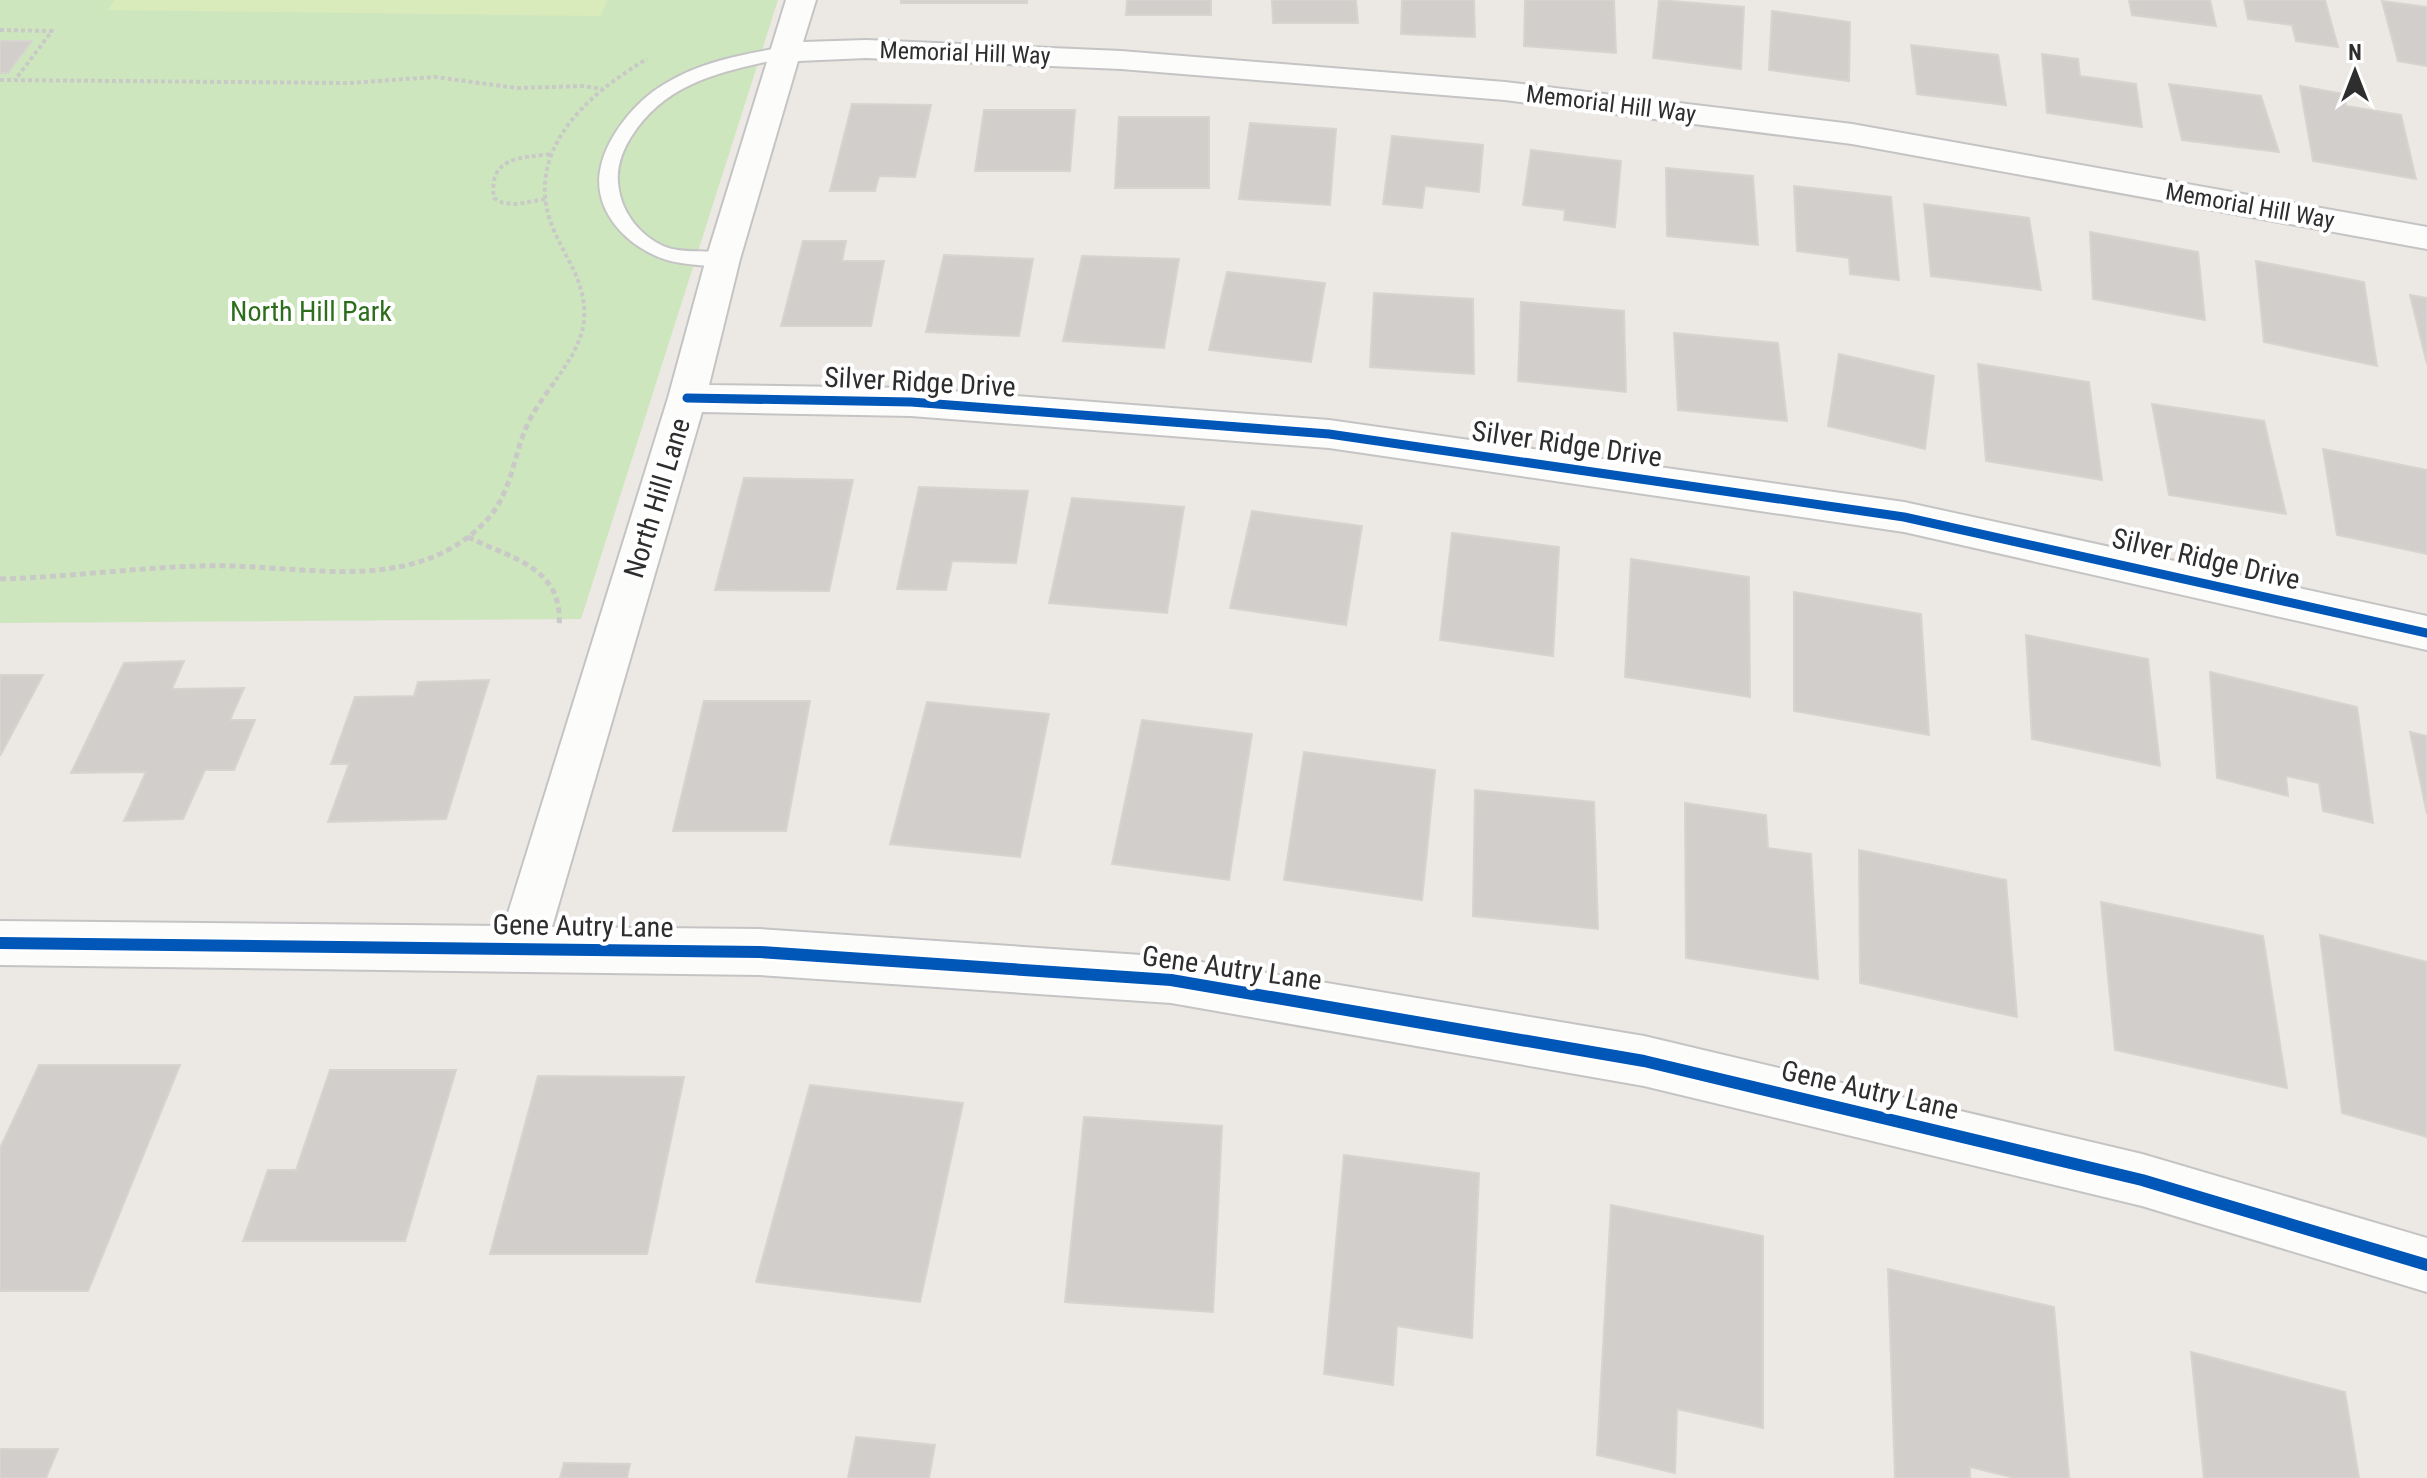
<svg xmlns="http://www.w3.org/2000/svg" width="2427" height="1478" viewBox="0 0 2427 1478" font-family="'Roboto Condensed',sans-serif">
	<style>
		.green { fill: #cee6be }
		.pitch { fill: #d9eabb }
		.building { fill: #d1cecb; stroke: #d7d4d0; stroke-width: 2 }
		.lines { fill: none; stroke-linecap: round; stroke-linejoin: round }
		.lane-casing { stroke: #c5c4c5; stroke-width: 4 }
		.street-casing { stroke: #c5c4c5; stroke-width: 4 }
		.path-far1 { stroke: #c9c9c8; stroke-width: 4; stroke-dasharray: 4 3; stroke-linecap: butt }
		.path { stroke: #c9c9c8; stroke-width: 5; stroke-dasharray: 6 4; stroke-linecap: butt }
		.lane { fill: #fcfcfb; fill-rule: evenodd }
		.street { fill: #fcfcfb; fill-rule: evenodd }
		.cycleway-far1-casing { stroke: #fff; stroke-width: 14 }
		.cycleway-casing { stroke: #fff; stroke-width: 17 }
		.cycleway-far1 { stroke: #0057b8; stroke-width: 9 }
		.cycleway { stroke: #0057b8; stroke-width: 12 }
		.labels { text-anchor: middle; dominant-baseline: central; stroke-width: 8; stroke-linejoin: round; paint-order: stroke }
		.far-street-label { font-size: 24px; fill: #2e2e2e; stroke: #fff }
		.park-label { font-size: 28px; fill: #2c6e1b; stroke: #fff }
		.street-label { font-size: 28px; fill: #2e2e2e; stroke: #fff }
	</style>
	<rect width="100%" height="100%" fill="#ece8e4"/>
	<!-- green -->
	<path class="green" d="M0,0H778L581,619L0,623Z"/>
	<!-- pitch -->
	<path class="pitch" d="M115,0H608L600,16L107,10Z"/>
	<!-- building -->
	<path class="building" d="M901,0H1027V3H901Z
		M1127,0H1211V15H1126Z
		M1272,0H1356L1358,23H1273Z
		M1402,0H1474L1475,37L1401,34Z
		M1525,0H1614L1616,53L1524,46Z
		M1659,0L1744,7L1741,69L1653,58Z
		M2129,0H2210L2216,26L2132,15Z
		M2244,0H2325L2338,47L2296,41L2292,25L2248,19Z
		M2382,1L2427,7V66L2398,61Z
		M1772,11L1850,22L1849,81L1769,70Z
		M0,41H32L8,73H0Z
		M1911,45L1998,55L2006,105L1917,94Z
		M2042,54L2078,59L2080,76L2136,84L2142,127L2047,113Z
		M2169,84L2261,96L2279,152L2182,140Z
		M2300,86L2344,94L2346,106L2401,115L2416,179L2313,161Z
		M852,104L931,105L915,177L879,176L875,191H830Z
		M984,110H1075L1070,171H975Z
		M1119,117H1209V188H1115Z
		M1250,123L1336,129L1330,205L1239,199Z
		M1392,136L1483,145L1479,192L1425,186L1422,208L1383,204Z
		M1531,150L1621,161L1615,227L1564,220L1565,210L1523,205Z
		M1666,168L1753,176L1758,245L1667,236Z
		M1794,186L1891,197L1899,280L1850,274L1849,258L1797,251Z
		M1924,204L2029,218L2041,290L1931,276Z
		M2090,232L2198,252L2205,320L2093,299Z
		M803,241H846L842,261H884L871,326H781Z
		M944,255L1033,259L1019,336L926,332Z
		M1082,256L1179,259L1164,348L1063,341Z
		M2256,261L2364,282L2377,366L2264,342Z
		M1227,272L1325,283L1311,362L1209,350Z
		M1374,293L1473,299L1474,374L1370,367Z
		M2410,295L2427,298V364Z
		M1521,302L1624,311L1626,392L1518,381Z
		M1674,333L1778,343L1787,421L1678,410Z
		M1839,354L1934,376L1925,449L1828,426Z
		M1978,364L2089,382L2102,480L1986,461Z
		M2152,404L2264,421L2286,514L2169,495Z
		M2323,449L2427,470V554L2337,535Z
		M744,478L853,480L829,591L715,590Z
		M919,487L1028,491L1016,563L952,561L946,590L897,589Z
		M1072,498L1184,507L1167,613L1049,603Z
		M1252,511L1362,526L1346,625L1230,608Z
		M1452,533L1559,547L1553,656L1440,640Z
		M1631,559L1749,577L1750,697L1625,677Z
		M1794,592L1921,614L1929,735L1794,711Z
		M2026,635L2148,659L2160,766L2032,739Z
		M184,661L172,689L244,688L230,720H255L234,770H205L183,819L124,821L146,772L71,773L124,663Z
		M2210,672L2357,707L2373,823L2323,811L2319,783L2286,776L2288,796L2217,778Z
		M0,675H43L0,756Z
		M489,680L446,819L328,822L349,764H331L355,697L414,696L418,682Z
		M704,701H810L786,831H673Z
		M927,702L1049,714L1020,857L890,844Z
		M1142,720L1252,734L1229,880L1112,864Z
		M2410,732L2427,736V814Z
		M1304,752L1435,770L1422,900L1284,880Z
		M1475,790L1594,802L1598,929L1473,916Z
		M1685,803L1766,815L1768,848L1811,854L1818,979L1686,958Z
		M1859,850L2006,880L2017,1017L1860,983Z
		M2101,902L2263,936L2287,1088L2115,1050Z
		M2320,935L2427,962V1137L2342,1113Z
		M39,1065H180L88,1291H0V1148Z
		M330,1070H456L405,1241H243L268,1170H296Z
		M538,1076L684,1077L647,1254H490Z
		M810,1085L963,1103L920,1302L756,1282Z
		M1084,1117L1222,1126L1213,1312L1065,1302Z
		M1344,1155L1479,1173L1472,1338L1397,1326L1393,1385L1324,1374Z
		M1611,1205L1763,1236V1428L1677,1409L1675,1473L1597,1455Z
		M1888,1269L2054,1307L2069,1478H2015L1970,1467V1478H1895Z
		M2191,1352L2345,1392L2359,1478H2204Z
		M856,1437L935,1445L929,1478H848Z
		M0,1449H58L46,1478H0Z
		M564,1463L630,1464L627,1478H560Z"/>
	<g class="lines">
		<defs>
			<path id="lane" d="M785,47L791,48L793,52L791,56C729,71 668,78 631,137C621,153 615,170 619,190C623,214 640,235 663,246C684,255 708,248 730,255L732,259L730,263C715,268 696,265 681,263C637,257 589,215 601,166C608,135 636,101 663,85C699,62 743,54 785,47Z"/>
			<path id="street" d="M786,0H816L803,42L866,40L1121,51L1505,82L1852,124L2427,227V249L1852,144L1505,100L1121,69L866,58L798,61L740,259L709,385L911,388L1329,420L1904,502L2427,616V650L1904,532L1329,448L911,416L702,412L552,927L760,929L1171,957L1644,1036L2142,1154L2427,1238V1292L2142,1206L1644,1086L1171,1003L760,975L0,965V921L504,926L668,398L706,259Z"/>
		</defs>
		<!-- lane casing -->
		<use href="#lane" class="lane-casing"/>
		<!-- street casing -->
		<use href="#street" class="street-casing"/>
		<!-- path-far1 -->
		<path class="path-far1" d="M0,30L52,31L15,80
			M0,80L349,83L435,77L517,88L583,86L602,89
			M545,199L517,204L503,203L494,198C488,157 519,158 551,154
			M552,386C565,366 582,345 584,320C587,287 569,263 556,235C518,156 584,96 647,59"/>
		<!-- path -->
		<path class="path" d="M468,537C512,559 564,567 559,627
			M0,579C67,577 133,568 200,566C294,562 409,599 484,523C510,497 512,463 525,430C532,413 543,398 553,384"/>
		<!-- lane -->
		<use href="#lane" class="lane"/>
		<!-- street -->
		<use href="#street" class="street"/>
		<defs>
			<path id="cycleway-far1" d="M687,398L911,402L1329,434L1904,517L2427,633"/>
			<path id="cycleway" d="M0,943L760,952L1171,980L1644,1061L2142,1180L2427,1265"/>
		</defs>
		<!-- cycleway-far1 casing -->
		<use href="#cycleway-far1" class="cycleway-far1-casing"/>
		<!-- cycleway casing -->
		<use href="#cycleway" class="cycleway-casing"/>
		<!-- cycleway-far1 -->
		<use href="#cycleway-far1" class="cycleway-far1"/>
		<!-- cycleway -->
		<use href="#cycleway" class="cycleway"/>
	</g>
	<g class="labels">
		<!-- far-street labels -->
		<g class="far-street-label">
			<text transform="translate(965 53) rotate(2)">Memorial Hill Way</text>
			<text transform="translate(1611 104) rotate(7)">Memorial Hill Way</text>
			<text transform="translate(2250 206) rotate(10)">Memorial Hill Way</text>
		</g>
		<!-- park labels -->
		<g class="park-label">
			<text x="311" y="311">North Hill Park</text>
		</g>
		<!-- street labels -->
		<g class="street-label">
			<text transform="translate(920 382) rotate(3)">Silver Ridge Drive</text>
			<text transform="translate(1567 444) rotate(8)">Silver Ridge Drive</text>
			<text transform="translate(657 498) rotate(-73)">North Hill Lane</text>
			<text transform="translate(2206 559) rotate(13)">Silver Ridge Drive</text>
			<text transform="translate(583 926) rotate(1)">Gene Autry Lane</text>
			<text transform="translate(1232 968) rotate(8)">Gene Autry Lane</text>
			<text transform="translate(1870 1090) rotate(13)">Gene Autry Lane</text>
		</g>
	</g>
	<!-- north arrow -->
	<g transform="translate(2355 72)" stroke="#ffffff" stroke-width="6" paint-order="stroke">
	<path d="M0-6L14 30L0 20L-14 30Z" fill="#2e2e2e"/>
	<text y="-12" font-size="22" font-weight="bold" text-anchor="middle" fill="#2e2e2e">N</text>
	</g>
</svg>
